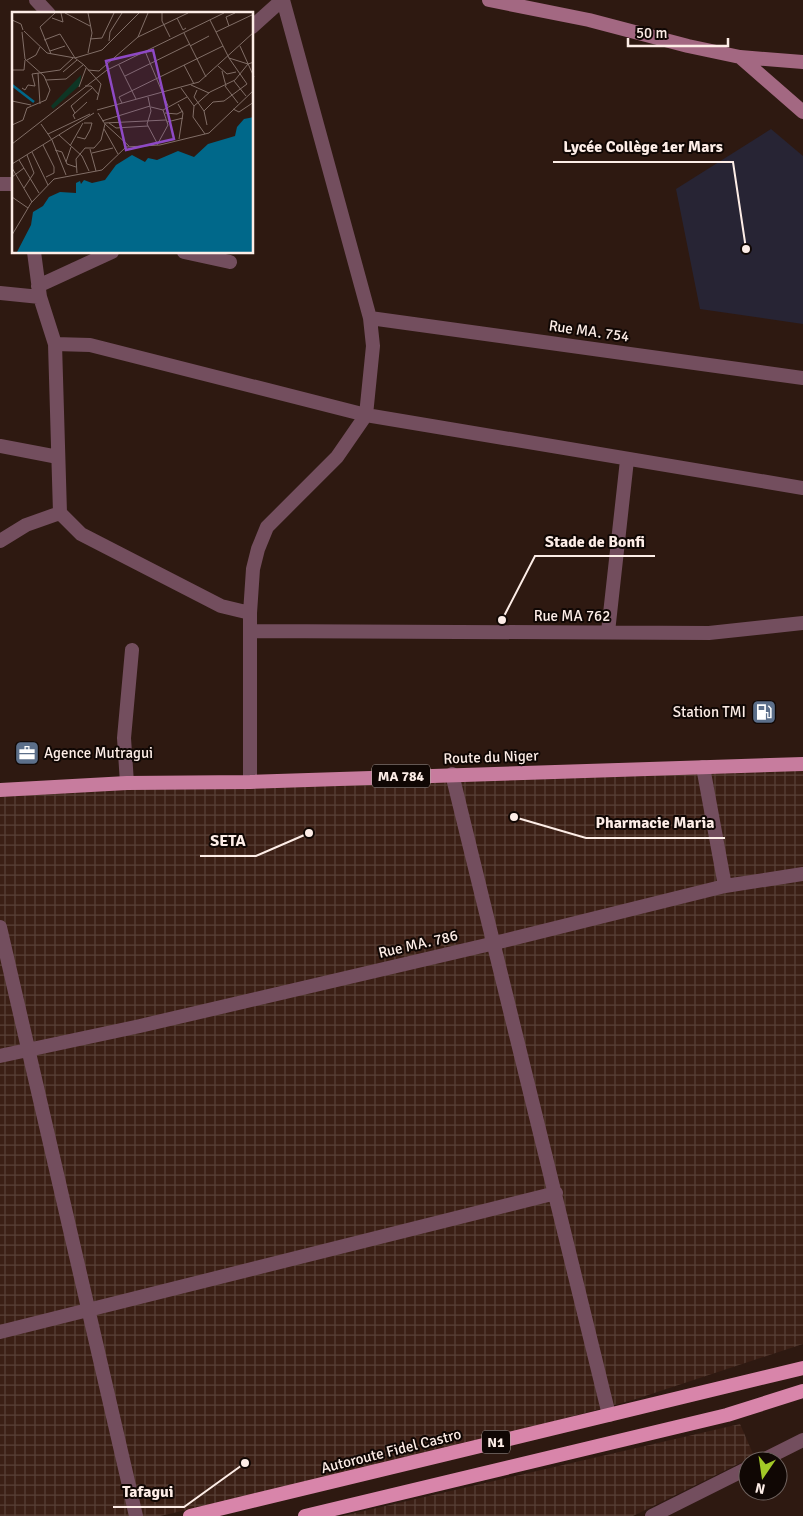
<svg xmlns="http://www.w3.org/2000/svg" width="803" height="1516" viewBox="0 0 803 1516" font-family="Signika,sans-serif">
	<style>
		.industrial { fill: url(#industrial-grid) }
		.education { fill: #272434 }
		.lines { fill: none; stroke-linecap: round; stroke-linejoin: round }
		.minor { stroke: #734e5e; stroke-width: 14 }
		.tertiary { stroke: #734e5e; stroke-width: 14 }
		.secondary { stroke: #a36882; stroke-width: 14 }
		.primary { stroke: #c77c9e; stroke-width: 14 }
		.trunk { stroke: #d885aa; stroke-width: 14 }
		.labels { text-anchor: middle; dominant-baseline: central; stroke-width: 4; stroke-linejoin: round; paint-order: stroke }
		.shield { fill: #100704; stroke: #b6a8a3; stroke-width: 1 }
		.shield-label { font-size: 14px; font-weight: bold; fill: #fdede7 }
		.street-label { font-size: 15px; fill: #fdede7; stroke: #100704 }
		.poi-label { font-size: 15px; fill: #fdede7; stroke: #100704; text-anchor: end }
		.inset-river { fill: none; stroke: #00688a; stroke-width: 2.5 }
		.inset-road { fill: none; stroke: #816e67; stroke-width: 1 }
		.view { fill: #8e49c5; fill-opacity: 0.15; stroke: #8e49c5; stroke-width: 2.5 }
		.inset-edge { fill: none; stroke: #fdede7; stroke-width: 2.5 }
		.leader { fill: none; stroke: #fdede7; stroke-width: 2 }
		.callout-dot { fill: #fdede7; stroke: #100704; stroke-width: 2 }
		.callout-label { font-size: 16px; text-anchor: middle; font-weight: bold; fill: #fdede7; stroke: #100704; stroke-width: 4; stroke-linejoin: round; paint-order: stroke }
	</style>
	<defs>
		<pattern id="industrial-grid" width="8" height="8" patternUnits="userSpaceOnUse" patternTransform="scale(1.25)"><rect width="8" height="8" fill="#3b1f15"/><path d="M0 4h8M4 0v8" fill="none" stroke="#584037"/></pattern>
	</defs>
	<rect width="100%" height="100%" fill="#2e1911"/>
	<!-- industrial -->
	<path class="industrial" d="M803,764V1344L633,1400L443,1451L160,1516H0V790Z
		M740,1424L754,1456L633,1516H342Z"/>
	<!-- education -->
	<path class="education" d="M771,129L803,156V324L700,309L676,189Z"/>
	<g class="lines">
		<!-- minor -->
		<path class="minor" d="M36,0L49,14
			M252,27L282,0
			M0,184H14
			M34,252L40,297L55,344L60,513L81,534L221,606L250,613
			M184,252L230,262
			M38,286L112,252
			M0,293L40,297
			M370,318L803,378
			M55,344L90,345L366,415L803,488
			M0,446L58,457
			M0,541L26,525L60,513
			M251,631L709,633L803,623
			M608,632L627,460
			M452,774L609,1415
			M250,782V613L253,569L258,549L267,527L337,457L366,415L373,346L370,318L283,0
			M127,783L124,738L132,650
			M725,886L803,874
			M0,927L136,1516
			M0,1056L140,1026L495,943L725,886L703,767
			M0,1332L556,1193"/>
		<!-- tertiary -->
		<path class="tertiary" d="M761,1461L803,1440
			M652,1516L748,1468"/>
		<!-- secondary -->
		<path class="secondary" d="M489,0L589,20L688,46L740,57L803,62
			M740,57L803,112"/>
		<!-- primary -->
		<path class="primary" d="M0,790L127,783L250,782L803,764"/>
		<!-- trunk -->
		<path class="trunk" d="M190,1516L803,1368
			M305,1516L727,1415L803,1391"/>
	</g>
	<!-- icons -->
	<defs>
		<symbol id="fuel-square" viewBox="-11 -11 22 22"><rect x="-9" y="-9" width="18" height="18" rx="4" fill="#5c6f8a" stroke="#100704"/><path d="M-5.5-6h7V0h2V4h1.3V-2.5L3-4.5l.8-.8L6-3V5H2.5V1h-1V6h-7ZM-4.2-4.7v3.2H.2V-4.7Z" fill="#fff"/></symbol>
		<symbol id="office-square" viewBox="-11 -11 22 22"><rect x="-9" y="-9" width="18" height="18" rx="4" fill="#5c6f8a" stroke="#100704"/><path d="M-6-3h4V-5.5h4V-3h4V5H-6ZM-1-4.5V-3h2v-1.5ZM-6 0V1H6V0Z" fill="#fff"/></symbol>
	</defs>
	<g fill-rule="evenodd">
		<use href="#fuel-square" x="750" y="698" width="28" height="28"/>
		<use href="#office-square" x="13" y="739" width="28" height="28"/>
	</g>
	<g class="labels">
		<!-- shield labels -->
		<g class="shield">
			<rect x="372" y="764.5" width="58" height="23" rx="4"/>
			<rect x="482" y="1430.5" width="28" height="23" rx="4"/>
		</g>
		<g class="shield-label">
			<text x="401" y="776">MA 784</text>
			<text x="496" y="1442">N1</text>
		</g>
		<!-- street labels -->
		<g class="street-label">
			<text transform="translate(589 331) rotate(8)">Rue MA. 754</text>
			<text x="572" y="616">Rue MA 762</text>
			<text transform="translate(491 757) rotate(-2)">Route du Niger</text>
			<text transform="translate(418 944) rotate(-13)">Rue MA. 786</text>
			<text transform="translate(391 1451) rotate(-14)">Autoroute Fidel Castro</text>
		</g>
		<!-- poi labels -->
		<g class="poi-label">
			<text x="746" y="712">Station TMI</text>
			<text x="44" y="753" text-anchor="start">Agence Mutragui</text>
		</g>
	</g>
	<!-- overview -->
	<g transform="translate(12 12)">
		<rect width="241" height="241" fill="#2e1911"/>
		<path d="M69,63L68,73L41,97L39,94Z" fill="#0e3625"/>
		<path d="M242,105L241,240H5L19,213L21,200L31,194L37,185L48,180L64,181V171L68,169L69,172L72,168L80,171L93,168L104,153L120,143L133,150L136,146L145,148L166,139L182,145L196,132L223,124L225,115L232,107Z" fill="#00688a"/>
		<path class="inset-river" d="M0,73L22,90"/>
		<path class="inset-road" d="M53,1L78,14M150,1V9L158,25M40,6L51,10L49,1M165,6L171,18L174,16M0,8L9,12L11,18M198,8L217,46L236,52L242,50M217,14L214,5L223,1M12,19L35,41L63,46L72,53L89,72L85,88M204,20L242,2M172,21L194,65M126,25L136,1M78,27L90,26L102,1M32,28L48,22L63,46L90,38L127,1M97,29L98,20L110,1M178,34L197,24M228,34L242,65M38,39L53,34M133,39L156,94M76,41L80,21L76,1M39,42L28,15L43,1M15,48L24,43L28,35M107,53L124,87M172,53L182,72M206,54L215,62L224,60M0,58H12L13,48M76,58L87,59L126,25L176,1M210,59L214,74M51,60L65,48M26,61L28,92M113,64L178,32M34,68L54,67L71,53M222,69L234,84M179,73L197,81M23,74L20,62L48,58L61,46M73,74H79L87,83M213,74L226,91M67,75L74,56M10,76L13,78L16,73L23,74M169,76L182,94M185,78L182,85L192,99L195,113M136,85L139,99L135,112L145,131M0,89L19,93M110,91L107,85L211,34M166,92L171,101L167,127M139,95L151,98L156,113L145,133M221,97L227,100L242,90M85,98L187,70L242,20M151,98L175,85M192,99L201,90L212,89L235,72L217,46M63,101L59,94L80,76M86,101L93,112L117,134M153,101L165,102L171,99M63,107L61,103L75,90M90,109L138,94M155,110L171,106M93,111L154,108M97,111L104,116L136,114M29,112L40,128L54,163M0,113L11,108L15,96L34,88L38,78L32,64L13,47L10,20M92,117L106,142M36,122L78,102M193,122L181,105L182,94L198,80L223,68L236,52M47,123L70,144L77,159M65,125L73,127L78,118L80,111H72M0,132L95,58L212,1M31,133L42,155V161L34,165M58,134L71,111M78,137L84,159M43,138L50,140L55,152L64,155M20,140L36,173M80,141L101,136M7,148L27,181M54,150L59,135M0,152L82,101M0,156L20,190M65,161L64,147L73,136H82L89,128L93,112M0,165L12,156M12,176L22,161L15,143M0,185L16,196M0,223L19,191L42,167L90,158L114,135L148,133L197,121L242,78"/>
		<path class="view" d="M141,38L162,127L114,138L94,49Z"/>
		<rect width="241" height="241" class="inset-edge"/>
	</g>
	<!-- callouts -->
	<path class="leader" d="M746 249L733 162H553M502 620L535 556H655M514 817L586 838H725M309 833L256 856H200M245 1463L184 1507H113"/>
	<g class="callout-dot">
		<circle cx="746" cy="249" r="5"/>
		<circle cx="502" cy="620" r="5"/>
		<circle cx="514" cy="817" r="5"/>
		<circle cx="309" cy="833" r="5"/>
		<circle cx="245" cy="1463" r="5"/>
	</g>
	<g class="callout-label">
		<text x="643" y="152">Lycée Collège 1er Mars</text>
		<text x="595" y="547">Stade de Bonfi</text>
		<text x="655" y="828">Pharmacie Maria</text>
		<text x="228" y="846">SETA</text>
		<text x="148" y="1497">Tafagui</text>
	</g>
	<!-- north arrow -->
	<g transform="translate(763 1476) rotate(193)"><circle r="24" fill="#100704" stroke="#6f635f"/>
	<path d="M0-4L9 19L0 12L-9 19Z" fill="#a3c927"/>
	<text y="-8" font-size="14" font-weight="bold" text-anchor="middle" fill="#fdede7">N</text>
	</g>
	<!-- scale -->
	<path d="M628 38v8h100v-8" fill="none" stroke="#fdede7" stroke-width="2.5"/>
	<text x="636" y="38" font-size="15" fill="#fdede7" stroke="#100704" stroke-width="4" paint-order="stroke">50 m</text>
</svg>
